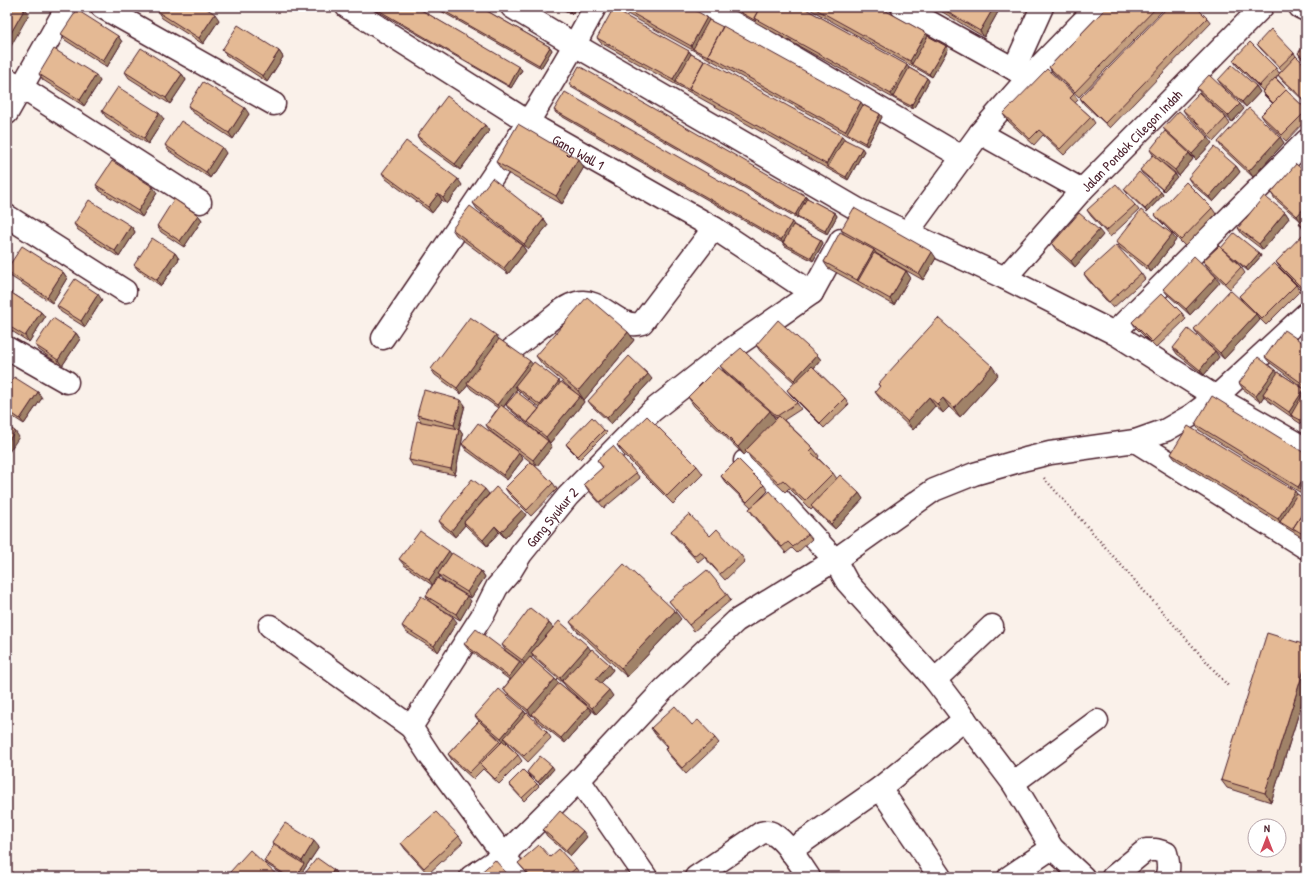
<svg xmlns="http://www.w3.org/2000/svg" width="1313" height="884" viewBox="0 0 1313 884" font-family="'Patrick Hand',sans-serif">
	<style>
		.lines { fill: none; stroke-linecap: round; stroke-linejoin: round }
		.minor-casing { stroke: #4a1f2b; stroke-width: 25 }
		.path { stroke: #4a1f2b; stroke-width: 2.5; stroke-dasharray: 1 3; stroke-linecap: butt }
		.minor { stroke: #fff; stroke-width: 22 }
		.wall { fill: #c49f7f; stroke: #4a1f2b; fill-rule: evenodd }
		.shaded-wall { fill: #a08268; stroke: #4a1f2b }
		.building { fill: #e4b994; stroke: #4a1f2b }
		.labels { text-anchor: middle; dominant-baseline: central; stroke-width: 3; stroke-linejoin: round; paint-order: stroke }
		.street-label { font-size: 14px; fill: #4a1f2b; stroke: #fff }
	</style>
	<rect width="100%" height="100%" fill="#faf1ea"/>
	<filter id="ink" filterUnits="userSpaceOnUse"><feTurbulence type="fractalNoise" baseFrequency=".025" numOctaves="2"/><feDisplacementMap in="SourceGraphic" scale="8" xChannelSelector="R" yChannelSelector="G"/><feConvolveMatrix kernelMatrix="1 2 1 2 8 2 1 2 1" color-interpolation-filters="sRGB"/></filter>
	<g filter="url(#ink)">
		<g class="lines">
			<defs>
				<g id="minor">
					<path d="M102,7L274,104"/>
					<path id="s1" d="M347,7L541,130L714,228L812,293"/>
					<path d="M512,7L575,45L857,209L1005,278L1114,333L1216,397L1306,449"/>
					<path d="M708,7L962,157"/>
					<path d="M902,7L1014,69L1028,78"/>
					<path d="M1300,7L1306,10"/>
					<path d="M1014,69L1042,7"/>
					<path d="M7,79L21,87L200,202"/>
					<path d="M7,113L67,7"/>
					<path d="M980,133L1082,190"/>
					<path d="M7,216L125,291"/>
					<path d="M907,233L980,133L1028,78L1097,7"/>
					<path id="s2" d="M1005,278L1082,190L1262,7"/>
					<path d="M1114,333L1306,141"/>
					<path d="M383,338C456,229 534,123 595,7"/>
					<path d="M7,348L67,382"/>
					<path d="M511,350C523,341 534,332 546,323C555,316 564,306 577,303C601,296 618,331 642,323L714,228"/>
					<path d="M1135,441L1306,548"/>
					<path d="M745,461L835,560L847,582L935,680L1013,783L1052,848L1083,877"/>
					<path d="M270,626L411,727"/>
					<path d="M935,680L992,626"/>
					<path d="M579,780L646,877"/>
					<path d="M1013,783L1097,721"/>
					<path d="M880,788L940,877"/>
					<path d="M790,851L880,788L965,719"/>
					<path d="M471,877L504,855L579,780L665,688L736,621L835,560L934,490L974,474L1026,459L1050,453L1135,441L1166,430L1192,415L1216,397L1306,314"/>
					<path id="s3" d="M520,877L430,756L411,727L484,613L497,587L510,572L521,554L568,496L652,411L727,352L812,293L841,240"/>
					<path d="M696,877L761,833C765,832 769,831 773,834C785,840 801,865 809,877"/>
					<path d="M1009,877L1052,848"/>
					<path d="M1113,877L1146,850H1156L1166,853C1168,861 1170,869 1166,877"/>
				</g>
			</defs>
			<!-- minor casing -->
			<use href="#minor" class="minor-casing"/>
			<!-- path -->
			<path class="path" d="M1044,478L1229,687"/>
			<!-- minor -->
			<use href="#minor" class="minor"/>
		</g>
		<!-- wall -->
		<path class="wall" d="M370,7H416L522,70L511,88Z
			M434,7H480L550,47L552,50L541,68Z
			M558,7H576L572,14Z
			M618,7H689L709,20L880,114L882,117L867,146L620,10Z
			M728,7H802L927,78L929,81L913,109Z
			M806,7H879L928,36L946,46L948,49L932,77Z
			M934,7H995L998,12L984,37Z
			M1107,7H1166L1079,97L1053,73L1049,67Z
			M158,12L219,20L203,44L162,18Z
			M1207,18L1211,23L1110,128L1084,104L1080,98Z
			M61,34L118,36L122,42L107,67L65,40Z
			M597,38L689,51L691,54L844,139L864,151L848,180L601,43Z
			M1257,44L1294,53L1298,59L1306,66V103L1282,80L1278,75L1276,78L1287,90L1289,93L1306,109V120L1286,141L1265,121L1261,115L1273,104L1264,95L1262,92L1263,91L1237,66L1233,60L1276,68L1279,73L1282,71L1261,49Z
			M1306,44V63L1302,59L1298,53Z
			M222,50L279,51L283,57L267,82L226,55Z
			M125,72L182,74L186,80L170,104L129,78Z
			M39,74L100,81L84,106L43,80Z
			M1218,80L1256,86L1260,92L1246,107L1222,86Z
			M569,84L806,196L807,198L835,213L837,216L827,234L799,219L798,217L797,218L571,87Z
			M1197,88L1244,109L1232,122L1201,94Z
			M1074,94L1078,100L1075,103L1091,117L1095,123L1064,155L1043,135L1034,145L1007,120L1003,114Z
			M188,106L249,114L233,139L192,112Z
			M554,110L794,225L821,240L823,243L813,261L785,246L783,243L784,241L783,243L556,113Z
			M1183,110L1226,118L1230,124L1214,141L1187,116Z
			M102,111L164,119L148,144L106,117Z
			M485,125L489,131L460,170L421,142L417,136Z
			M1163,128L1212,143L1196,160L1189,153L1193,159L1179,176L1154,156L1150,150L1167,133Z
			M1280,137L1284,143L1253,177L1222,148L1218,142Z
			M165,145L226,153L210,178L169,151Z
			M578,159L584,167L562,204L502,170L496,162Z
			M1236,166L1240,172L1213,202L1192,184L1188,178Z
			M1140,170L1175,174L1177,177L1164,191L1142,173Z
			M382,173L462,185L447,204L442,200L432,213L386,179Z
			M1306,173V232L1303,229L1299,223L1301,221L1275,199L1271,193Z
			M96,185L157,193L142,217L100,191Z
			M1124,189L1161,192L1163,195L1147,212L1126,192Z
			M473,203L544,219L548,225L528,249L477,209Z
			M1135,205L1139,210L1110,237L1091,216L1087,210Z
			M1212,208L1216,214L1185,246L1159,220L1155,215Z
			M1285,212L1289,218L1263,250L1242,234L1238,228Z
			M198,215L202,220L184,247L161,232L157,226Z
			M74,224L131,226L135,232L119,257L78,230Z
			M452,229L522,245L526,251L508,274L456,235Z
			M841,230L936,258L923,280L877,254L906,271L910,277L894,305L862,287L861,286L828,268L824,262L844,234Z
			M1306,233V290L1304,292L1280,268L1276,262Z
			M1103,235L1075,267L1056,250L1052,244Z
			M1176,240L1151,272L1120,248L1116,242Z
			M1221,248L1259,253L1261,256L1248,271L1226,253L1241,267L1245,273L1230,289L1207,267L1203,261L1223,250Z
			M175,253L179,259L161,286L138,270L134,265Z
			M7,269L63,272L67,278L52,303L10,276L7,272Z
			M1141,273L1145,279L1113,308L1088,280L1084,274Z
			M1220,282L1190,315L1167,294L1163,289Z
			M1296,285L1300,291L1266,325L1257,316L1260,320L1224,359L1198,335L1194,329L1249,308L1243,302L1239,296Z
			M7,290L41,312L45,317L29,342L7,328Z
			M102,300L85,327L61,312L57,306Z
			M1182,313L1186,319L1156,348L1136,328L1132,322Z
			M628,332L634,340L584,400L542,364L536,356Z
			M76,333L80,339L62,366L39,350L35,345Z
			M499,339L532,365L580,396L584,402L550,443L532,428L530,426L508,408L506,405L539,409L540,408L520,392L517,389L503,408L552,447L537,466L531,462L553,483L557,489L531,516L509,494L505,488L531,462L490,431L486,425L498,408L471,389L468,385L461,394L435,375L431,369Z
			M756,345L817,355L821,360L814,368L845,398L849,404L824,428L791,395L787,390L795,383L760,351Z
			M1306,345V390L1269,362L1265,357Z
			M1173,348L1219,357L1204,375L1177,354Z
			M720,366L797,403L801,409L784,420L813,448L819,456L818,458L833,473L837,479L859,493L863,499L835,529L816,512L813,508L811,510L789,488L785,492L751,459L747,452L744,455L694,406L688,397L746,390L725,372ZM771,413L777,418L776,419Z
			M1278,372L1304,389L1306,392V427L1295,420L1293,418L1267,400L1264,396L1260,402L1243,389L1239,383Z
			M998,375L960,417L949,407L943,413L935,406L913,430L881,400L875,392L880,387L878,384Z
			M652,379L611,424L592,406L588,401Z
			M7,388L42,398L24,424L7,413Z
			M465,405L459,429L463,435L455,475L413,466L409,460L421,421L417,415Z
			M1195,424L1306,454V496L1199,430Z
			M604,430L607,432L580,459L568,447L566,444Z
			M462,444L519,453L523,459L507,480L466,450Z
			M617,445L697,466L703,474L673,504L623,454Z
			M1171,454L1297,494L1306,500V540L1175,459Z
			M597,460L636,473L640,478L604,508L588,490L584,484L603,468Z
			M721,476L764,485L768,491L756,503L808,534L812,539L797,553L792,548L786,553L753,515L749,509L751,507L725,482Z
			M489,494L522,510L526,515L505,538L499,532L487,546L468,528L465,525L455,537L443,527L439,521Z
			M671,531L741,555L745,561L725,580L704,557L698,562L675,537Z
			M399,559L481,571L485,577L471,598L442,580L440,576L438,579L471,601L460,620L430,602L426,596L432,585L404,565Z
			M727,594L731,600L694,631L669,601Z
			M681,619L627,677L576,630L570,622Z
			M457,622L438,652L406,632L402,626Z
			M549,623L553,628L591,650L609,664L613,670L601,683L613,696L596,714L566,687L564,684L535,659L533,656L531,658L555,679L559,683L588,707L592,712L565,743L536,720L533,715L532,716L507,694L503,689L510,680L468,649L464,644L522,666L524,664L506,651L502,645Z
			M1306,645V690L1271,802L1227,788L1221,780Z
			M524,711L526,714L547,732L551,738L528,762L507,742L506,743L518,755L522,761L499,784L483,769L473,779L452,760L448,754L479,721L475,716ZM481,723L503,742L501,743Z
			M692,725L715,738L719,743L686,774L669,755L665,749L667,747L655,734L651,728Z
			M554,769L540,784L529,775L527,772Z
			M509,784H537L539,786L524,801L511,787Z
			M543,830L587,837L570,856L547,836Z
			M459,836L463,842L428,874L405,849L401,843Z
			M272,842L319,847L299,877H287L266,864L264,861L274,845Z
			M550,857L576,868L580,874L577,877H530L518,863Z"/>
		<!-- shaded-wall -->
		<path class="shaded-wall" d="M572,7H576L572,14L570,12Z
			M739,7H746L740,12L738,9Z
			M994,7L998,12L984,37L980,31Z
			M25,8L29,14L7,53V40Z
			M215,14L219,20L203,44L199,38Z
			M707,17L711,23L693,49L691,46Z
			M926,33L930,39L912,64L910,61Z
			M118,36L122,42L107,67L103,61Z
			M946,46L948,49L932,77L929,74Z
			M550,47L552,50L541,68L539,65Z
			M279,51L283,57L267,82L263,76Z
			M689,51L693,57L675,82L673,79Z
			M907,65L911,71L893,97L891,94Z
			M519,67L522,70L511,88L509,86Z
			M182,74L186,80L170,104L166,98Z
			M96,75L100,81L84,106L80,100Z
			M927,78L929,81L913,109L911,106Z
			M1256,86L1260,92L1246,107L1242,102Z
			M861,102L865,108L847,133L845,131Z
			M1240,104L1244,109L1232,122L1228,116Z
			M245,108L249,114L233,139L229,133Z
			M159,113L164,119L148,144L144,138Z
			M880,114L882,117L867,146L865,143Z
			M485,125L489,131L460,170L455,164Z
			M842,136L847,142L828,167L826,164Z
			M1208,137L1212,143L1196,160L1192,154Z
			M1280,137L1284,143L1253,177L1249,171Z
			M222,147L226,153L210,178L206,172Z
			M862,148L864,151L848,180L846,177Z
			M1189,153L1193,159L1179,176L1175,170Z
			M578,159L584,167L562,204L556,196Z
			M1236,166L1240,172L1213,202L1209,197Z
			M1175,174L1177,177L1164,191L1162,189Z
			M458,179L462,185L447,204L443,198Z
			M153,187L157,193L142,217L138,211Z
			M1161,192L1163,195L1147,212L1145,209Z
			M438,194L442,200L432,213L428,207Z
			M806,196L808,199L797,218L795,215Z
			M1306,206V216L1301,222L1297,216Z
			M1285,212L1289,218L1263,250L1259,244Z
			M835,213L837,216L827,234L825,231Z
			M198,215L202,220L184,247L180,241Z
			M544,219L548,225L528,249L524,244Z
			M792,222L794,225L783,243L781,240Z
			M131,226L135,232L119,257L115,251Z
			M1099,230L1103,235L1075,267L1071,261Z
			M1172,234L1176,240L1151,272L1147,266Z
			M821,240L823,243L813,261L811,258Z
			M522,245L526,251L508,274L504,268Z
			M874,250L878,256L858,281L857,280Z
			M932,252L936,258L923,280L919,274Z
			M175,253L179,259L161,286L157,280Z
			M1259,253L1261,256L1248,271L1246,268Z
			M906,271L910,277L894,305L890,299Z
			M63,272L67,278L52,303L47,297Z
			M1216,277L1220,282L1190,315L1186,309Z
			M98,294L102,300L85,327L81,321Z
			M41,312L45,317L29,342L25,336Z
			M1256,314L1260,320L1224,359L1220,353Z
			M628,332L634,340L584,400L578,391Z
			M76,333L80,339L62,366L58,360Z
			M496,335L500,341L467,383L468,385L461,394L457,388Z
			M1215,351L1219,357L1204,375L1200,370Z
			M817,355L821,360L798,385L794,380Z
			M530,361L534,366L515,386L517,389L501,410L497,405Z
			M992,366L998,375L960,417L954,408Z
			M1275,370L1279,375L1263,394L1264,396L1260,402L1256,396Z
			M7,374L10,378L7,382Z
			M648,374L652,379L611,424L607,418Z
			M1306,380V389L1303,384Z
			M559,381L563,387L544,411L540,405Z
			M1304,389L1306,392V398L1291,415L1293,418L1289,412Z
			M38,392L42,398L24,424L20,419Z
			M580,396L584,402L550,443L546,437Z
			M929,397L935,406L913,430L907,421Z
			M943,398L949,407L943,413L937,404Z
			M461,400L465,405L458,431L454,425Z
			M770,411L776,420L745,451L747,452L744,455L738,447Z
			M459,429L463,435L455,475L451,469Z
			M15,431L19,437L7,455V443Z
			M548,441L552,447L537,466L533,460Z
			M519,453L523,459L507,480L503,475Z
			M1306,474V486L1300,490L1298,487Z
			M485,489L489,494L464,522L465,525L455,537L451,531Z
			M1295,491L1299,497L1280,522L1278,519Z
			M859,493L863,499L835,529L831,524Z
			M522,510L526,515L505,538L501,532Z
			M495,526L499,532L487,546L483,540Z
			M449,551L453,557L438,574L440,576L433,585L429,580Z
			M481,571L485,577L471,598L467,592Z
			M467,596L471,601L460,620L456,614Z
			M675,611L681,619L627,677L621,668Z
			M453,617L457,622L438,652L434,646Z
			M549,623L553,628L531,653L533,656L526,665L522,660Z
			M588,646L592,652L562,681L564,684L560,678Z
			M520,662L524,668L513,683L509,677Z
			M1306,663V690L1271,802L1265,793Z
			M609,664L613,670L600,684L596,679Z
			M555,679L559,684L532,716L528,710Z
			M609,690L613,696L596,714L592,708Z
			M588,707L592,712L565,743L561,738Z
			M524,711L528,717L504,738L507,742L505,744L501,738Z
			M552,766L554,769L540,784L538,782Z
			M583,831L587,837L570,856L566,850Z
			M314,841L319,847L299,877H295L304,864L302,861Z
			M334,870L336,873L333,877H329Z"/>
		<!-- building -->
		<path class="building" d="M7,7H23L25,8L7,40Z
			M161,7H204L215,14L199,38L158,12Z
			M373,7H416L519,67L509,86Z
			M437,7H480L550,47L539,65Z
			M561,7H572L570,12Z
			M621,7H689L707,17L691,46Z
			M734,7H739L738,9Z
			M743,7H760L754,18L756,21L740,12Z
			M760,7H802L907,65L891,94L754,18Z
			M812,7H879L926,33L910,61Z
			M939,7H994L980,31Z
			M1107,7H1157L1075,92L1049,67Z
			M1168,7H1196L1207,18L1105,123L1080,98Z
			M613,9L689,51L673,79L597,38Z
			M77,10L118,36L103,61L61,34Z
			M709,20L723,27L708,55L710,57L693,49Z
			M238,25L279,51L263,76L222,50Z
			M723,26L861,102L845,131L708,55Z
			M1271,29L1294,53L1279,67L1257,44Z
			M928,36L946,46L929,74L912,64Z
			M1250,42L1276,68L1259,86L1233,60Z
			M1306,44V61L1298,53Z
			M141,48L182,74L166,98L125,72Z
			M54,49L96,75L80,100L39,74Z
			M691,54L704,61L689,88L691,91L675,82Z
			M1296,56L1306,66V101L1278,75Z
			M705,60L842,136L826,164L689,88Z
			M1232,65L1256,86L1242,102L1218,80Z
			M579,66L806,196L795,215L569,84Z
			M909,68L927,78L911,106L893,97Z
			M1047,69L1074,94L1070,98L1091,117L1060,149L1039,130L1030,139L1003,114Z
			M1209,75L1240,104L1228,116L1197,88Z
			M1275,78L1287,90V91L1286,90L1273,103L1262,92Z
			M203,82L245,108L229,133L188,106Z
			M118,87L159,113L144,138L102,111Z
			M1286,90L1306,109V111L1282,135L1261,115Z
			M565,92L792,222L781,240L554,110Z
			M1199,93L1226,118L1210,135L1183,110Z
			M447,96L485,125L455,164L417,136Z
			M863,105L880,114L865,143L847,133Z
			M1249,108L1280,137L1249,171L1218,142Z
			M1179,111L1208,137L1192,154L1163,128Z
			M181,121L222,147L206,172L165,145Z
			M518,124L578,159L556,196L496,162Z
			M1165,131L1189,153L1175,170L1150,150Z
			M844,139L862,148L846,177L828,167Z
			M406,141L458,179L443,198L438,194L428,207L382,173Z
			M1214,147L1236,166L1209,197L1188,178Z
			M1153,155L1175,174L1162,189L1140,170Z
			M112,161L153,187L138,211L96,185Z
			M1296,164L1306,173V206L1297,216L1271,193Z
			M1139,172L1161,192L1145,209L1124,189Z
			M492,178L544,219L524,244L473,203Z
			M1186,182L1212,208L1181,240L1155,215Z
			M1116,184L1135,205L1106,231L1087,210Z
			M1264,196L1285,212L1259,244L1238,228Z
			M807,198L835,213L825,231L797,216Z
			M174,199L198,215L180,241L157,226Z
			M89,200L131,226L115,251L74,224Z
			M470,206L522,245L504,268L452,229Z
			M854,208L932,252L919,274L841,230Z
			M1141,210L1172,234L1147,266L1116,242Z
			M1079,213L1099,230L1071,261L1052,244Z
			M1306,216V230L1299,223Z
			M793,225L821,240L811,258L783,243Z
			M840,232L874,250L857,280L824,262Z
			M1305,232L1306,233V280L1300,286L1276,262Z
			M1234,233L1259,253L1246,268L1221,248Z
			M152,238L175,253L157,280L134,265Z
			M1116,245L1141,273L1109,302L1084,274Z
			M22,246L63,272L47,297L7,271V269Z
			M1219,246L1241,267L1226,283L1203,261Z
			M874,253L906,271L890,299L858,281Z
			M1194,256L1216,277L1186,309L1163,289Z
			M1274,263L1296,285L1262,319L1239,296Z
			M75,279L98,294L81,321L57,306Z
			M7,290L41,312L25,336L7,325Z
			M1230,290L1256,314L1220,353L1194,329Z
			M1162,293L1182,313L1152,342L1132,322Z
			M587,297L628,332L578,391L536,356Z
			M470,317L496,335L457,388L431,369Z
			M53,318L76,333L58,360L35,345Z
			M938,318L992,366L954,408L943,398L937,404L929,397L907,421L875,392L880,386L878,384Z
			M778,320L817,355L794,380L756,345Z
			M1188,329L1215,351L1200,370L1173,348Z
			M1284,330L1306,345V380L1303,384L1265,357Z
			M499,339L530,361L497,405L467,383Z
			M741,348L797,403L777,416L720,366Z
			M629,356L648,374L607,418L588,401Z
			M1258,357L1275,370L1256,396L1239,383Z
			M534,362L559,381L540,405L515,386Z
			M812,366L845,398L820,423L787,390Z
			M718,367L770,411L738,447L688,397Z
			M1278,372L1304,389L1289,412L1263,394Z
			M14,377L38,392L20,419L7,410V388Z
			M561,382L580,396L546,437L528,422Z
			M424,390L461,400L454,425L417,415Z
			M517,392L539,409L528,422V423L506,405Z
			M1304,392L1306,393V423L1291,415Z
			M1212,396L1306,454V474L1298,487L1195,424Z
			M501,405L548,441L533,460L486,425Z
			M647,416L697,466L667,496L617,445Z
			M779,416L813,448L810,451L833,473L805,501L783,480L779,483L745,451Z
			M592,417L604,430L578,456L566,444Z
			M417,421L459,429L451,469L409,460Z
			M478,423L519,453L503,475L462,444Z
			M7,426L15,431L7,443Z
			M1188,426L1295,491L1278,519L1171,454Z
			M613,446L636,473L600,502L584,484L603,467L597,460Z
			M738,459L764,485L747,502L721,476Z
			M531,462L553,483L527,510L505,488Z
			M840,475L859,493L831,524L811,506Z
			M472,479L485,489L451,531L439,521Z
			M1306,480V494L1300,490Z
			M496,487L522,510L501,532L495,526L483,540L464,522Z
			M770,491L808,534L793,547L788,542L782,547L749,509Z
			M1297,494L1306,500V508L1293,528L1295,531L1280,522Z
			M1306,508V536L1293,528Z
			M689,514L710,536L717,529L741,555L720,574L700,551L694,556L671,531Z
			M420,531L449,551L429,580L399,559Z
			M452,553L481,571L467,592L438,574Z
			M624,564L675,611L621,668L570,622Z
			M707,570L727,594L689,625L669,601Z
			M437,578L467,596L456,614L426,596Z
			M421,596L453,617L434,646L402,626Z
			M530,608L549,623L522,660L502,645Z
			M559,621L588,646L560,678L531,653Z
			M476,629L520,662L509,677L464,644Z
			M1267,633L1306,645V663L1265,793L1221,780Z
			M592,649L609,664L596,679L609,690L592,708L562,681Z
			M530,657L555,679L528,710L503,689Z
			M559,683L588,707L561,738L532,714Z
			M499,689L524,711L501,738L475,716Z
			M675,706L692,725L698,720L715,738L682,768L665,749L668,746L651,728Z
			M527,713L547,732L524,756L504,738Z
			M479,721L500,741L469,773L448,754Z
			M503,741L518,755L495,779L480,764Z
			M540,756L552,766L538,782L527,772Z
			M523,770L537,784L522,798L509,784Z
			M560,811L583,831L566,850L543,830Z
			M436,812L459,836L424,868L401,843Z
			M285,823L314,841L302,861L272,842Z
			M274,845L304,864L295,877H289L264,861Z
			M539,845L550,857L559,849L576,868L566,877H531L518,863Z
			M250,850L279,877H236L230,872Z
			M317,858L334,870L329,877H302Z
			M495,860L510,877H478L477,876Z"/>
	</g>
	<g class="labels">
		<!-- street labels -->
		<g class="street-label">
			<text stroke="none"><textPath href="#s2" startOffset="187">Jalan Pondok Cilegon Indah</textPath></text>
			<text stroke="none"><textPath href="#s1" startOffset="273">Gang Wall 1</textPath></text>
			<text stroke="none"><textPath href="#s3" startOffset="439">Gang Syukur 2</textPath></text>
		</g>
	</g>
	<!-- margin -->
	<rect width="1313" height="884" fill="none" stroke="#fff" stroke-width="24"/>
	<rect x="12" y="12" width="1289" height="860" fill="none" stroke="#4a1f2b" stroke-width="1.5" filter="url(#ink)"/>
	<!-- north arrow -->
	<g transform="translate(1267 838)"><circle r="19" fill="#ffffff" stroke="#b7a5aa"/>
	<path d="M0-3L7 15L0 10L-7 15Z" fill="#d1495b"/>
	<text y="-6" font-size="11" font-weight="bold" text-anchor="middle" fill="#4a1f2b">N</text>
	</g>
</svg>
